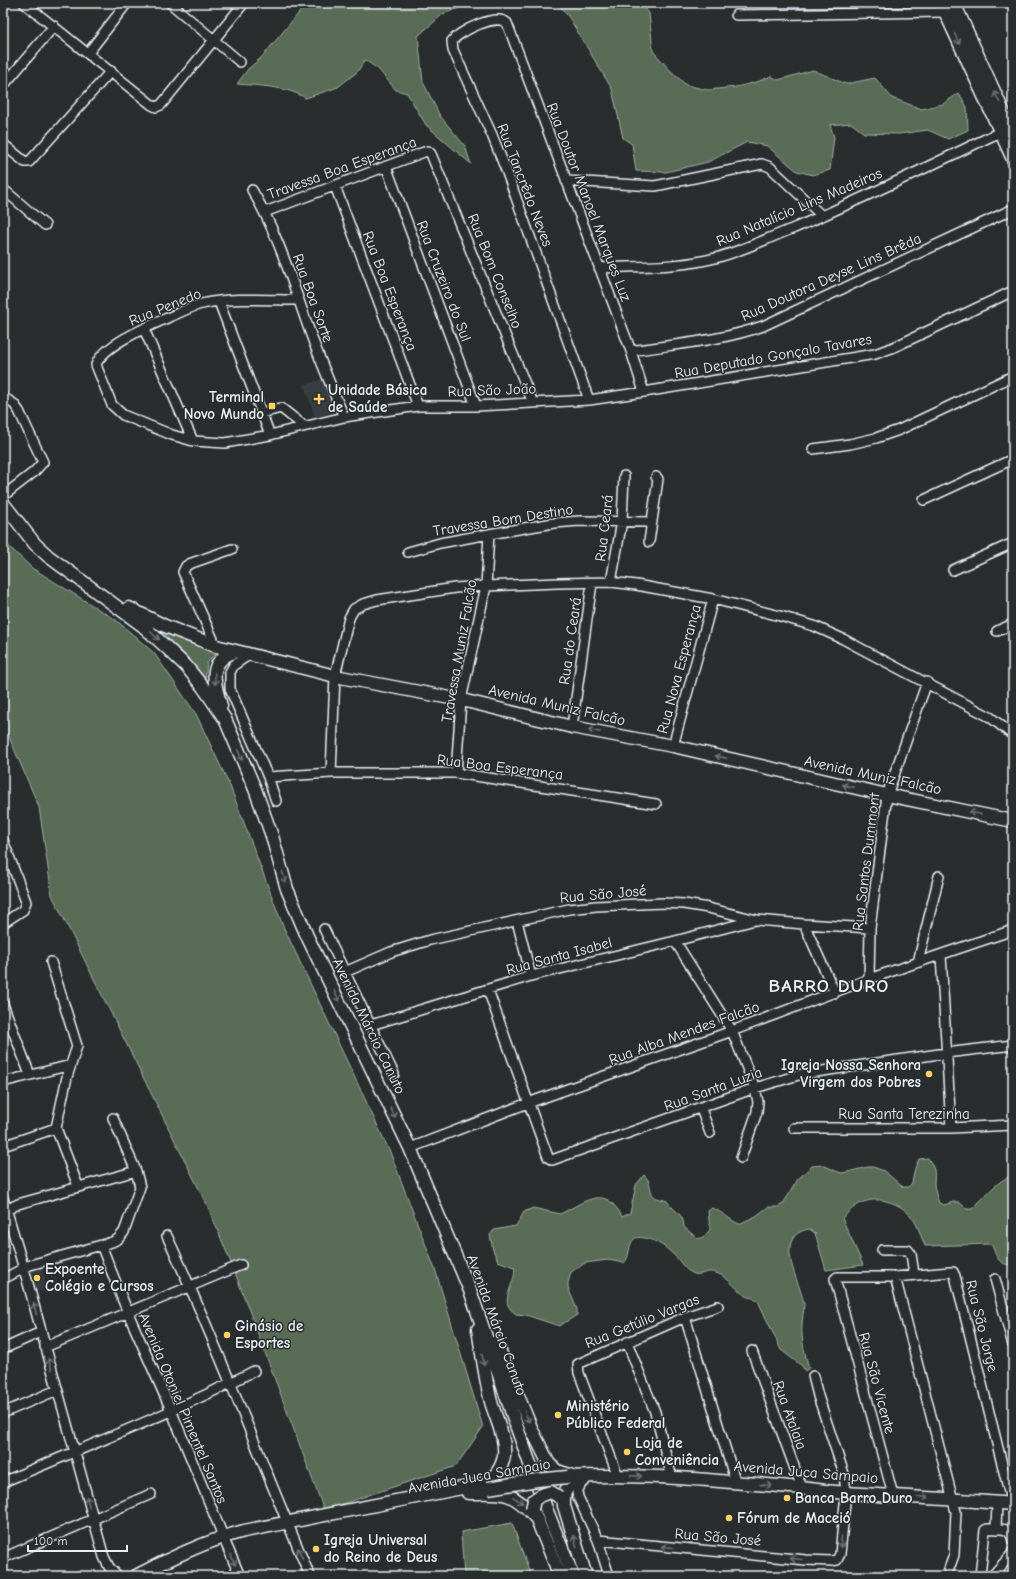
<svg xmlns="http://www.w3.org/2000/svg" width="1016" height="1579" viewBox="0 0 1016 1579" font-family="'Comic Neue',sans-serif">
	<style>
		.built { fill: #393e43 }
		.green { fill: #596c56; stroke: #a0aea7 }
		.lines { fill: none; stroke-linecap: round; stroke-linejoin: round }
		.minor-casing { stroke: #e8f1f8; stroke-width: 12 }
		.major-casing { stroke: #e8f1f8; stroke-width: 15 }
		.minor { stroke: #2a2d2e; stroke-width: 9 }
		.major { stroke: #2a2d2e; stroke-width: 12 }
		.major-bridge-casing { stroke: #e8f1f8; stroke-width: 15; stroke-linecap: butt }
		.major-bridge { stroke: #2a2d2e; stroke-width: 12 }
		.oneway { stroke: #6c7275 }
		.poi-dot { fill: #ffd166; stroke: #2a2d2e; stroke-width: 1.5 }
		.labels { text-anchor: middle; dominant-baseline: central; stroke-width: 3; stroke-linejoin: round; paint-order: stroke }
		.street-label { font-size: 15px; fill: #e8f1f8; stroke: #2a2d2e }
		.poi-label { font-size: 15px; font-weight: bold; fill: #e8f1f8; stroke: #2a2d2e; text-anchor: start }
		.district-label { font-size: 19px; font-weight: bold; letter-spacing: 1px; fill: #e8f1f8; stroke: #2a2d2e }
	</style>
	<rect width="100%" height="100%" fill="#2a2d2e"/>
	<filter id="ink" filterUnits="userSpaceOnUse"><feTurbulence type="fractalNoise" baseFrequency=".025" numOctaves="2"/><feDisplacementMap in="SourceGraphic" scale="8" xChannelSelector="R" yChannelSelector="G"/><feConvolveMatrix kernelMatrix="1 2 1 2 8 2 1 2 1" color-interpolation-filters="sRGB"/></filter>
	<g filter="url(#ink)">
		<!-- built -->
		<path class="built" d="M323,379L334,412L315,417L304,385Z
			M40,1263L47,1288L34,1293L26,1267Z"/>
		<!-- green -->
		<path class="green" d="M326,3H473L443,14L418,36L423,82L440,116L465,146L471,164L426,125L407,93L396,90L378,69L365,60L357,72L338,87L306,98C286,86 260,86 237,84L248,69L262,57L303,8L311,5Z
			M558,3H642V5L649,13L653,51L669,69L686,85L708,90L736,87L757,82L771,76L778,80L813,70L846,84L875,78L892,98L922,109L943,104L959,93L967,107L968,130L948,139L928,130L899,134L864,133L851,123L830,125L834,137L830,170L813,175L797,171L767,146L747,142L708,162L666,172L636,171L632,144L623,138L612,89L570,19Z
			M3,541L32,568L116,620L154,653L196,714L230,786L283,926L390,1152L436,1272L483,1427L456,1466L324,1510L234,1270L208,1207L52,895L39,807L3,723Z
			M156,627L218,650L207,663L205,680L183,653Z
			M928,1158C935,1169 935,1171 934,1183C934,1189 937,1197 939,1203L944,1205L953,1202H959L967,1209H972C984,1198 997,1180 1013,1175V1265C997,1265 997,1256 991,1244L925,1246C921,1237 919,1228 914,1220C902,1202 875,1193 856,1206C851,1209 847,1214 842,1218L863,1265L826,1270L815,1233L809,1229C771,1236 801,1283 804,1304C804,1311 802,1318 802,1326C801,1340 805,1354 809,1368L805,1371L802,1366L781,1350L758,1301C754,1297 749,1298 744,1295C734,1287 726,1274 712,1272C705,1271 699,1277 692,1273C684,1269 681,1262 675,1256C665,1246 649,1235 635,1238C627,1245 631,1256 624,1263L608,1260L585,1263L571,1272L568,1283V1288L577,1309V1315L559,1326L526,1315L516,1314C514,1312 510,1310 509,1307C502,1296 518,1279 514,1267L498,1261L493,1250L490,1235L494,1230L516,1226L524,1212L533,1208L560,1214C585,1202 605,1183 622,1217L630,1213L636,1185L644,1175C652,1181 649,1194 655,1197C658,1199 663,1199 667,1201C673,1211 684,1213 684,1227L698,1239L703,1237L710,1230L708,1211L712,1208C723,1212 728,1219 739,1224L756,1216L768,1207H778L783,1204L798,1179L812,1166L823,1165L838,1172L843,1173L868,1167H873L884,1171L903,1187H908L912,1183L915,1168L919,1159Z
			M512,1523L531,1576H464L461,1532Z"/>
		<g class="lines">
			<defs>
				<path id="minor" d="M24,3L152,105L156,107L161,105L244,3
					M170,3L240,62
					M736,15L945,12
					M88,53L127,3
					M3,86L54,26
					M3,144L25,162H29L111,71
					M386,166L476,406
					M566,181L655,186L762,164L770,167L822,216
					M335,186L418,406
					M3,189L45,225
					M252,190C279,235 293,285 311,335C321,363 333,390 344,417
					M265,212L424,152L428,151L431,154L533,403
					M599,268C638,266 680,268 719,257C744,250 768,238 792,229C863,199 931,165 1000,132
					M299,300C268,300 233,297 202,304C193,306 183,311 174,315C154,324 103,344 96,365L112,405L123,415L172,435L193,441L225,443L270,435L344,417L418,406H476L589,400L644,392L875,354L894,347L1013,291
					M219,302L270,435
					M144,329L193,441
					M631,351C675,344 721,341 763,326L1013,209
					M3,397L14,404L19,411L43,462L34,472L3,496
					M589,400L506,170L492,135L453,50L452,41C460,31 496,13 507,23L631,351L644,392
					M262,413L281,408L304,426
					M813,449L850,444L876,438L899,430L1013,376
					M924,500L1013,459
					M649,542L658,479L656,477
					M408,552L440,543L489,534L554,523L580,521L651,522
					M953,570L1013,543
					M611,582L622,521L624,476
					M997,631L1013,624
					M216,646L183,572L186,566L189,564L232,549
					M250,654L234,665L230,672V689L268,777L276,801
					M572,727L592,583
					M673,746L713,599
					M331,773L335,676L349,618L354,609L363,604L377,600L455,588L486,586L558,583L611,582L636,585L713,599L780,616L814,626L843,639L990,717L1013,735
					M456,773L461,700L486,586L489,534
					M268,777L331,773H456L656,804
					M3,840L26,902L23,910L3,923
					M517,921L531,976
					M804,924L835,993
					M324,929L394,1074
					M675,941L732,1031L755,1088L758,1102L757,1112L741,1158
					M941,955L951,1128
					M51,962L77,1046L67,1077L56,1128L78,1186
					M918,962L939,876
					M345,972L391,952L430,940L569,909L596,906L663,903L684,904L708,908L757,920L804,924L870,928
					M869,979L870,928L887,795L927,682
					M488,990L548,1157L552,1160L755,1088L802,1074L946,1053L1013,1045
					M3,1004L30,1075
					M371,1025L531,976L675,941L755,920
					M3,1082L71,1065
					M701,1109L710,1133
					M794,1128H951L1013,1125
					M3,1146L56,1128
					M410,1148L528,1103L732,1031L869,979L1013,930
					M3,1198L24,1269L104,1557L109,1567L118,1576
					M3,1212L18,1204L136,1171
					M167,1236C219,1347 261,1463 310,1576
					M101,1245L128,1313L171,1410L223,1536
					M882,1250H908L911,1254L914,1274
					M895,1277L956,1512L954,1555L949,1569
					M3,1279L30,1265L112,1242L118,1239L124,1232L140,1187L136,1171L113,1118
					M995,1279L1013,1345
					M685,1317L736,1483
					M627,1342L655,1412L672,1478
					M45,1347L241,1265
					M3,1349L41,1332
					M752,1351L802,1488
					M3,1413L57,1390
					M618,1476L579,1373L578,1364L685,1317L718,1306
					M583,1480L577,1492L578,1497L598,1540L609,1576
					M3,1482C87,1446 173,1413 254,1371
					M893,1495L835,1279L837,1277H895L950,1272H953L955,1276L1012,1504
					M996,1529L997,1503
					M598,1540L806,1560L831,1561L837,1560L840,1554L846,1493L844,1474L818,1396L813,1376
					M226,1544L240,1576
					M3,1558L151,1494
					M3,1575V1576
					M980,1576L985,1530L987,1529C1000,1529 1010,1526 1013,1541
					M992,1576L1012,1554L1013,1551"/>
				<path id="major" d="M941,3L1013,159
					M954,3L1013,133
					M3,503L35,544L48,556L143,626L166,647L186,666L203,687L225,719L255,789L272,836L287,889L307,936L410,1148L471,1293L516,1425L547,1511L573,1576
					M129,608L165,626L216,646L335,676L466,701L572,727L673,746L887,795L1013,821
					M221,706C214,683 206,661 236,651
					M496,1342L532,1430L549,1464L557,1471L576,1477
					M568,1477C646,1473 724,1481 801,1488C816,1490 831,1492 847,1493C902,1497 958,1499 1013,1504
					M584,1480C568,1485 563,1487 564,1506L586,1576
					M468,1493C502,1493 511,1489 535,1517
					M533,1510L560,1576
					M136,1576C171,1558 206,1541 244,1531L482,1484C493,1480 502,1469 504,1456C506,1438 496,1419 491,1402C485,1378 482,1353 478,1329"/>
			</defs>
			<!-- minor casing -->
			<use href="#minor" class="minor-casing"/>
			<!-- major casing -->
			<use href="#major" class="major-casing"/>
			<!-- minor -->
			<use href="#minor" class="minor"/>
			<!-- major -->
			<use href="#major" class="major"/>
			<defs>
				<path id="major-bridge" d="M488,1488L537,1480L568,1477
					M532,1509L534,1500L541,1495L551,1492L559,1497"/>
			</defs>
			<!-- major-bridge casing -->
			<use href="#major-bridge" class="major-bridge-casing"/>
			<!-- major-bridge -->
			<use href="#major-bridge" class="major-bridge"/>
		</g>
		<!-- one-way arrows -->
		<defs><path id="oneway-shaft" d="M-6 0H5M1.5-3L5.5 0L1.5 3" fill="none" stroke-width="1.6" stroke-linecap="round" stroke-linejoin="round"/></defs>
		<g class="oneway">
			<use href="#oneway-shaft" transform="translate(957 39) rotate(65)"/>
			<use href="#oneway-shaft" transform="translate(997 97) rotate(-115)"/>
			<use href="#oneway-shaft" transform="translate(155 636) rotate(42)"/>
			<use href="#oneway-shaft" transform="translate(215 679) rotate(87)"/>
			<use href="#oneway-shaft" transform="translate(594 731) rotate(-169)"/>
			<use href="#oneway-shaft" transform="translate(240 755) rotate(67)"/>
			<use href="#oneway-shaft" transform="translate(721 757) rotate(-167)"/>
			<use href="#oneway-shaft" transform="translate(848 786) rotate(-167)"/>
			<use href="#oneway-shaft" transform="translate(975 813) rotate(-168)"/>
			<use href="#oneway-shaft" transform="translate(284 877) rotate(74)"/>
			<use href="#oneway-shaft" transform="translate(337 996) rotate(64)"/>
			<use href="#oneway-shaft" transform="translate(393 1113) rotate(64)"/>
			<use href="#oneway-shaft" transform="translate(35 1309) rotate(-105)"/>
			<use href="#oneway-shaft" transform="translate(483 1360) rotate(81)"/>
			<use href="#oneway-shaft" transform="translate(50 1364) rotate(-106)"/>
			<use href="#oneway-shaft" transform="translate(527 1417) rotate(68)"/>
			<use href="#oneway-shaft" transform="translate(636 1476) rotate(2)"/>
			<use href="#oneway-shaft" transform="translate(766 1485) rotate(5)"/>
			<use href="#oneway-shaft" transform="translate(923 1497) rotate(3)"/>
			<use href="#oneway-shaft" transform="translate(518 1500) rotate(33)"/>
			<use href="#oneway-shaft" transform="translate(88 1502) rotate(-105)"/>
			<use href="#oneway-shaft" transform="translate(575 1541) rotate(-107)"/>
			<use href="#oneway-shaft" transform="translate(841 1542) rotate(95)"/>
			<use href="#oneway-shaft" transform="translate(667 1547) rotate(-175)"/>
			<use href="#oneway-shaft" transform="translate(300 1553) rotate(-114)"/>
			<use href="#oneway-shaft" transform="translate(796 1559) rotate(-175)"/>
			<use href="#oneway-shaft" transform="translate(233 1560) rotate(67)"/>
		</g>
	</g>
	<!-- markers -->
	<g class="poi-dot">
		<path d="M317 393h4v4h4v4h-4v4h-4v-4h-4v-4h4z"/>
		<rect x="268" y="402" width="8" height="8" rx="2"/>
		<circle cx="929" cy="1074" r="4"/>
		<circle cx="37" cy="1278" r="4"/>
		<circle cx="227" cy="1335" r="4"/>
		<circle cx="558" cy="1415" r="4"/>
		<circle cx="627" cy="1452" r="4"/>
		<circle cx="787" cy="1498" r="4"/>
		<circle cx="729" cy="1518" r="4"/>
		<circle cx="316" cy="1549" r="4"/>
	</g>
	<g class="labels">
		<!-- street labels -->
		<g class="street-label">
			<text transform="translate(342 168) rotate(-20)">Travessa Boa Esperança</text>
			<text transform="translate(525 185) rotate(69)">Rua Tancrêdo Neves</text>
			<text transform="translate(589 202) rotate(69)">Rua Doutor Manoel Marques Luz</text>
			<text transform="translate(799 207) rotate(-23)">Rua Natalício Lins Madeiros</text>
			<text transform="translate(495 271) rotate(68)">Rua Bom Conselho</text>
			<text transform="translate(831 277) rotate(-24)">Rua Doutora Deyse Lins Brêda</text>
			<text transform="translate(444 281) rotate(69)">Rua Cruzeiro do Sul</text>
			<text transform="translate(390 291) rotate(69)">Rua Boa Esperança</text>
			<text transform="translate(313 298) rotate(70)">Rua Boa Sorte</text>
			<text transform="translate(165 307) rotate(-22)">Rua Penedo</text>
			<text transform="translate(773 356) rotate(-10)">Rua Deputado Gonçalo Tavares</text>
			<text transform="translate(492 390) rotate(-2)">Rua São João</text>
			<text transform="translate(503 520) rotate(-9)">Travessa Bom Destino</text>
			<text transform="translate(604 528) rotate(-83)">Rua Ceará</text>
			<text transform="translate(570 641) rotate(-82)">Rua do Ceará</text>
			<text transform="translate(459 651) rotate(-80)">Travessa Muniz Falcão</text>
			<text transform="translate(679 669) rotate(-75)">Rua Nova Esperança</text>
			<text transform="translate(557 705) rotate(13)">Avenida Muniz Falcão</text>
			<text transform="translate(500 767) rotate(7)">Rua Boa Esperança</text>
			<text transform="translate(873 775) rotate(12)">Avenida Muniz Falcão</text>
			<text transform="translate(866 862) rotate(-83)">Rua Santos Dummont</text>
			<text transform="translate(603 894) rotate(-5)">Rua São José</text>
			<text transform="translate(559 956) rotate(-15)">Rua Santa Isabel</text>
			<text transform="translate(369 1026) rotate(64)">Avenida Márcio Canuto</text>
			<text transform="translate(684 1033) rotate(-20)">Rua Alba Mendes Falcão</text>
			<text transform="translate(713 1089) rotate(-20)">Rua Santa Luzia</text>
			<text x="904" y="1114">Rua Santa Terezinha</text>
			<text transform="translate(642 1321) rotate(-22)">Rua Getúlio Vargas</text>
			<text transform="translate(497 1325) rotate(70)">Avenida Márcio Canuto</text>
			<text transform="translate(982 1326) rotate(76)">Rua São Jorge</text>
			<text transform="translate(877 1383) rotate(75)">Rua São Vicente</text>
			<text transform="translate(183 1408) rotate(67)">Avenida Otoniel Pimentel Santos</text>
			<text transform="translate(790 1415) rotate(70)">Rua Atalaia</text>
			<text transform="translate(806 1472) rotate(5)">Avenida Juca Sampaio</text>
			<text transform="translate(479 1476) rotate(-10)">Avenida Juca Sampaio</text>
			<text transform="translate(718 1537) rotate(5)">Rua São José</text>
		</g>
		<!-- poi labels -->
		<g class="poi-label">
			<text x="328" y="390">Unidade Básica<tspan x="328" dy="17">de Saúde</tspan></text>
			<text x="264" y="397" text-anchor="end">Terminal<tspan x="264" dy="17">Novo Mundo</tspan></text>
			<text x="921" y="1065" text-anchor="end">Igreja Nossa Senhora<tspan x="921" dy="17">Virgem dos Pobres</tspan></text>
			<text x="45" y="1269">Expoente<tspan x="45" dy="17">Colégio e Cursos</tspan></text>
			<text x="235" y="1326">Ginásio de<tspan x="235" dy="17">Esportes</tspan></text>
			<text x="566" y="1406">Ministério<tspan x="566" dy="17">Público Federal</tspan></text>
			<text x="635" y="1443">Loja de<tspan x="635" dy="17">Conveniência</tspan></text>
			<text x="795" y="1498">Banca Barro Duro</text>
			<text x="737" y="1518">Fórum de Maceió</text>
			<text x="324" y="1540">Igreja Universal<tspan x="324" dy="17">do Reino de Deus</tspan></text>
		</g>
		<!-- district labels -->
		<g class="district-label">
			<text x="829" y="986">BARRO DURO</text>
		</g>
	</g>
	<!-- margin -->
	<rect width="1016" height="1579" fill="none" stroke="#2a2d2e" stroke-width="16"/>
	<rect x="8" y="8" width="1000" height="1563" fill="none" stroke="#e8f1f8" stroke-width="1.5" filter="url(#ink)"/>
	<!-- scale -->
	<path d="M28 1545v6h99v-6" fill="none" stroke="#e8f1f8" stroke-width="2"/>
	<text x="34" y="1545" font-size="12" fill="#e8f1f8" stroke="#2a2d2e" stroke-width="3" paint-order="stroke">100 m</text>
</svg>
